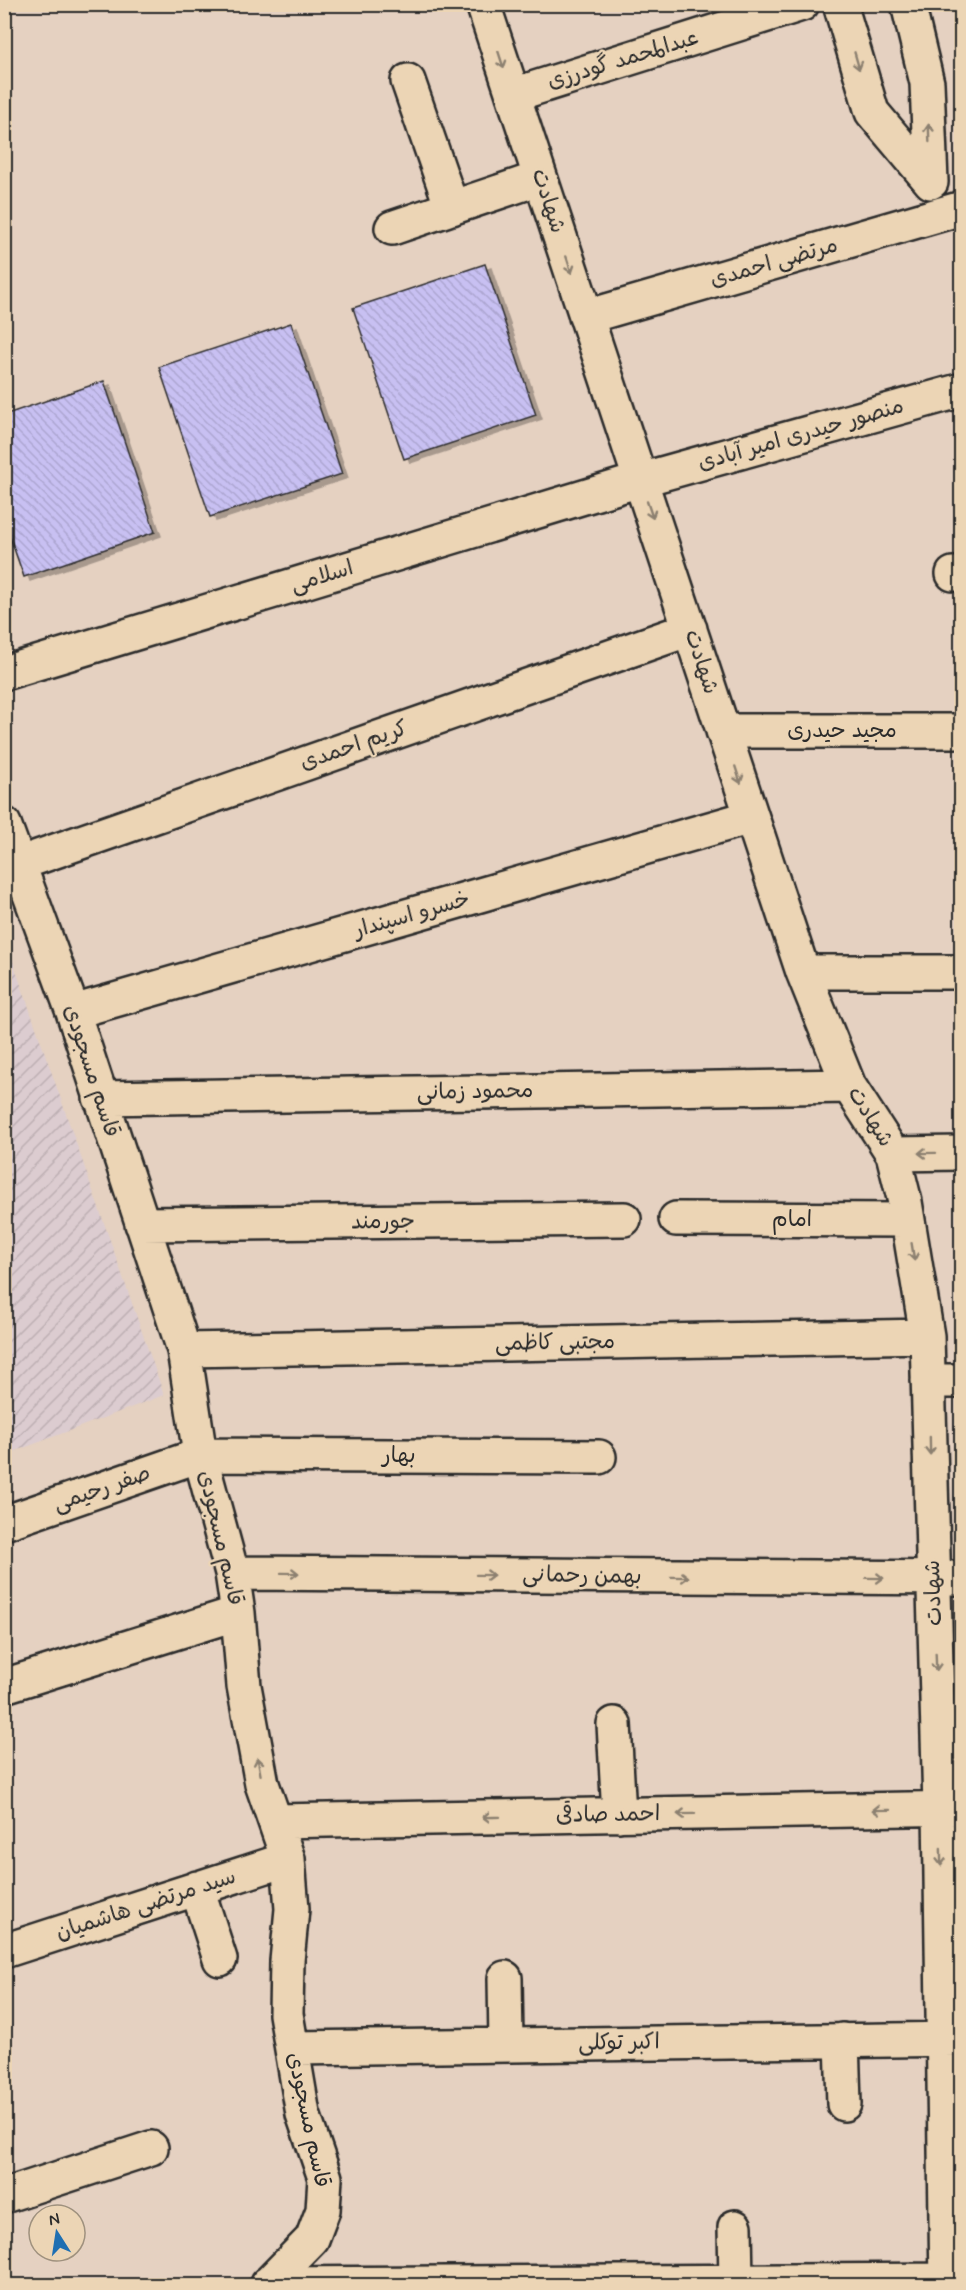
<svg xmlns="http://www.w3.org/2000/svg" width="966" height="2290" viewBox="0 0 966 2290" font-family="Mynerve,'Playpen Sans Arabic',sans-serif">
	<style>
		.industrial { fill: url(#industrial-furrows) }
		.building { fill: url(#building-back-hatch); stroke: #2b2b2b; stroke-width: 1.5; filter: url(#shadow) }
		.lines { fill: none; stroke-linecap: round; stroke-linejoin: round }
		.minor-casing { stroke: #2b2b2b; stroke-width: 38 }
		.minor { stroke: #ecd5b5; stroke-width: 33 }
		.oneway { stroke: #8c8070 }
		.labels { text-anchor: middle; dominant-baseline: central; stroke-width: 5; stroke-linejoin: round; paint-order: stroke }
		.street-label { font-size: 22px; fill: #2b2b2b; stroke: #ecd5b5 }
	</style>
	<defs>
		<pattern id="industrial-furrows" width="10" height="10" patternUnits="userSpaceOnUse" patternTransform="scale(1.5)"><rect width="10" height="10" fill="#dcccd0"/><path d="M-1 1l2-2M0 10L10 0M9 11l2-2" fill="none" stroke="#bdafb3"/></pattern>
		<pattern id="building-back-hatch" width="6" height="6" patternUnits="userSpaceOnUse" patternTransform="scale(1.5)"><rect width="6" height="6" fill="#c8c0f2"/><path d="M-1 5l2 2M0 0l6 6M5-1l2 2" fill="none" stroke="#aca5d0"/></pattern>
		<filter id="shadow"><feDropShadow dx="6" dy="4" stdDeviation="0" flood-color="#0004"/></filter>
	</defs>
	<rect width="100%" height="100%" fill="#e5d1c1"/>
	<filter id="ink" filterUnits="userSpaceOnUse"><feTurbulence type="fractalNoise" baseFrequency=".0167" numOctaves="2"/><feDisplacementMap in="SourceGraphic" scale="12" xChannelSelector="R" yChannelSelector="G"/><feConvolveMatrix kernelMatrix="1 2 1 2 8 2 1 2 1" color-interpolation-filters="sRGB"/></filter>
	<g filter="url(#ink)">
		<!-- industrial -->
		<path class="industrial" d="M4,936L164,1395L5,1455H4Z"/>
		<!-- building -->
		<path class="building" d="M485,264L536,415L404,459L353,308Z
			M291,323L342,474L210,517L159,367Z
			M104,381L155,532L24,577L4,520V415Z"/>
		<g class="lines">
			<defs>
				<path id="minor" d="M483,4L803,972L849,1086L893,1154L905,1202L927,1336L940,1808L947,2286
					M840,4L872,112L931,182L927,83L908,4
					M408,81L452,208
					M513,95L802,4
					M392,228L540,178
					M586,317L962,208
					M953,574H962
					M4,673L640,480L962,390
					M723,731H962
					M4,824L73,1012L184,1350L200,1455L232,1573L238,1613L244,1686L262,1784L288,1859L292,1909L287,1961L286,2014L303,2114L325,2178L323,2210L312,2239L266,2286
					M18,864L690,629
					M803,972H962
					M73,1012L751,817
					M100,1098L849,1086
					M893,1154L962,1153
					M676,1219L908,1220
					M142,1224L624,1219
					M184,1350L927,1336
					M928,1381H962
					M4,1523L200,1455L599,1457
					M232,1573L962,1578
					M4,1686L238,1613
					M614,1724L619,1815
					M277,1821L962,1808
					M197,1888L220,1959
					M4,1951L288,1859
					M505,1978L506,2045
					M842,2040L844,2104
					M293,2048L962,2039
					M4,2196L151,2148
					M735,2227L736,2281
					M267,2284L962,2280"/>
			</defs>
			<!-- minor casing -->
			<use href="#minor" class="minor-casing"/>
			<!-- minor -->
			<use href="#minor" class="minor"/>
		</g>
		<!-- one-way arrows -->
		<defs><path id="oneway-shaft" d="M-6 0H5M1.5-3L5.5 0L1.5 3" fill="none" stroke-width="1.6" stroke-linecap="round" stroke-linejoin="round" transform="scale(1.5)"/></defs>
		<g class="oneway">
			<use href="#oneway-shaft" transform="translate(501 60) rotate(72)"/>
			<use href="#oneway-shaft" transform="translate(857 61) rotate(74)"/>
			<use href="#oneway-shaft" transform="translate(929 133) rotate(-92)"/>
			<use href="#oneway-shaft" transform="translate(569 265) rotate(72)"/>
			<use href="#oneway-shaft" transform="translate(650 510) rotate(71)"/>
			<use href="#oneway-shaft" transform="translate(738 775) rotate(72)"/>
			<use href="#oneway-shaft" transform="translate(927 1153) rotate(179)"/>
			<use href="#oneway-shaft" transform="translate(913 1252) rotate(81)"/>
			<use href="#oneway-shaft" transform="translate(930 1446) rotate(89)"/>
			<use href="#oneway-shaft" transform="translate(290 1573) rotate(1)"/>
			<use href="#oneway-shaft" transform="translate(485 1575) rotate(1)"/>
			<use href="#oneway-shaft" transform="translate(680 1577) rotate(1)"/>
			<use href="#oneway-shaft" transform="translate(875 1578) rotate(1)"/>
			<use href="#oneway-shaft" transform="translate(936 1662) rotate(88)"/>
			<use href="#oneway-shaft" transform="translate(259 1766) rotate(-100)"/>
			<use href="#oneway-shaft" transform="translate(881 1810) rotate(179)"/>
			<use href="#oneway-shaft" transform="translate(686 1814) rotate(179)"/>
			<use href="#oneway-shaft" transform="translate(491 1817) rotate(179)"/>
			<use href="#oneway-shaft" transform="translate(941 1857) rotate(89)"/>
		</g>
	</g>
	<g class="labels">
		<!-- street labels -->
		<g class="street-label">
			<text transform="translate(623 60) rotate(-17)">عبدالمحمد گودرزی</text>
			<text transform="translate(548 201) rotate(72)">شهادت</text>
			<text transform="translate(774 263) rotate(-16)">مرتضی احمدی</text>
			<text transform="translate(801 435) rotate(-16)">منصور حیدری امیر آبادی</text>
			<text transform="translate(322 577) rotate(-17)">اسلامی</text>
			<text transform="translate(701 662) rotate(72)">شهادت</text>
			<text x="842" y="731">مجید حیدری</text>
			<text transform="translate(354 746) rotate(-19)">کریم احمدی</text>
			<text transform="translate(412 915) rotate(-16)">خسرو اسپندار</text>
			<text transform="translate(91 1071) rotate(72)">قاسم مسجودی</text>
			<text transform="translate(475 1092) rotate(-1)">محمود زمانی</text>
			<text transform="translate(870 1117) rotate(58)">شهادت</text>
			<text x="792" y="1220">امام</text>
			<text transform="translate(383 1222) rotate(-1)">جورمند</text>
			<text transform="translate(555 1343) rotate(-1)">مجتبی کاظمی</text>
			<text x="399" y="1456">بهار</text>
			<text transform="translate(102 1489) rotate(-19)">صفر رحیمی</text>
			<text transform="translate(220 1538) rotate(77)">قاسم مسجودی</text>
			<text transform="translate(582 1576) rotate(1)">بهمن رحمانی</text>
			<text transform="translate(934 1593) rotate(-92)">شهادت</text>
			<text transform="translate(608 1815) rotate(-1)">احمد صادقی</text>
			<text transform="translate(146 1905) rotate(-18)">سید مرتضی هاشمیان</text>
			<text transform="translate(619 2043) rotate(-1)">اکبر توکلی</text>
			<text transform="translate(308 2120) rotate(78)">قاسم مسجودی</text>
		</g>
	</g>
	<!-- margin -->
	<rect width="966" height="2290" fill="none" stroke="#ecd5b5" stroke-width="24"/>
	<rect x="12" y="12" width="942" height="2266" fill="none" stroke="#2b2b2b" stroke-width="2" filter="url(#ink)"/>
	<!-- north arrow -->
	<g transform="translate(57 2233) rotate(348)"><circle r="28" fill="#ecd5b5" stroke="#9f917e" stroke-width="1.5"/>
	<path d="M0-4.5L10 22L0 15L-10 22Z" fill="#1f6fb2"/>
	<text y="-9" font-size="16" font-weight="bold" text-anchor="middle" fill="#2b2b2b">N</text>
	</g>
</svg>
